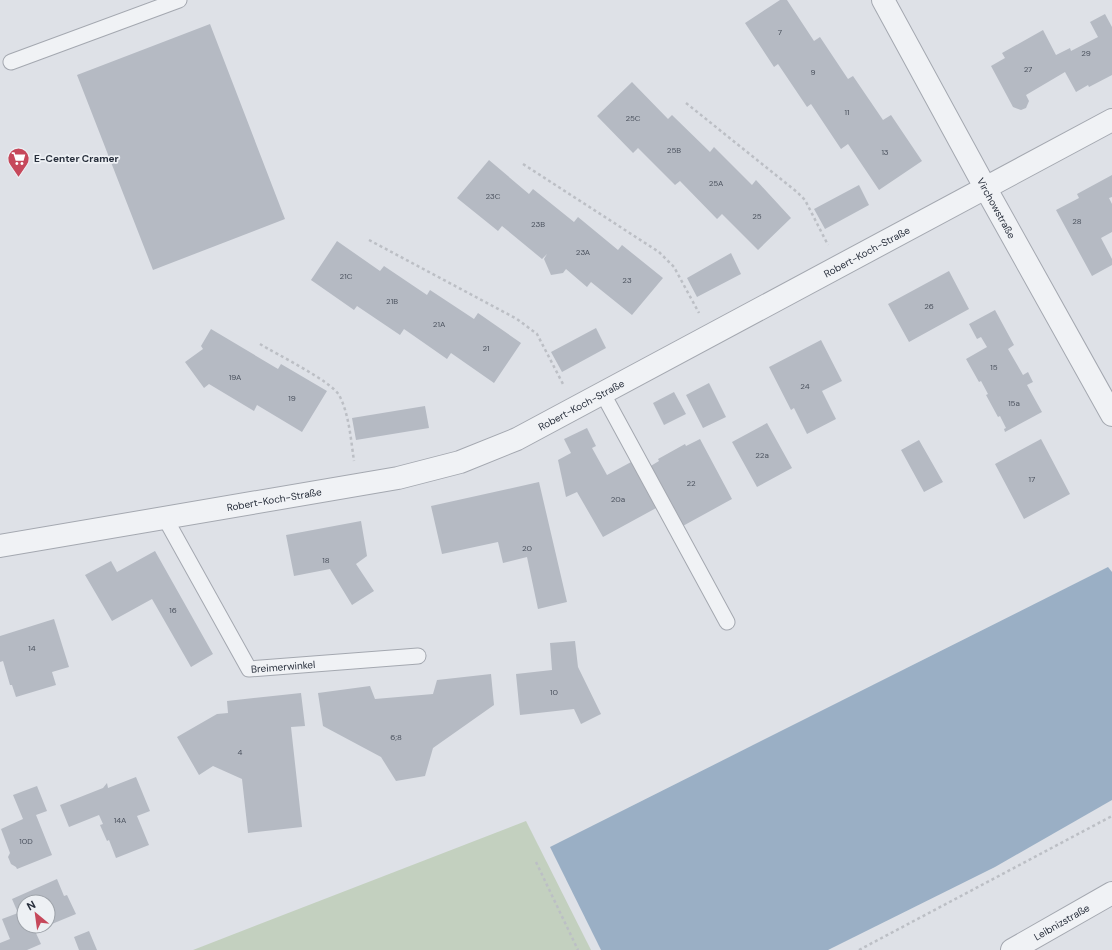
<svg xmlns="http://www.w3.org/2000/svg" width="1112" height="950" viewBox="0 0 1112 950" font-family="'DM Sans',sans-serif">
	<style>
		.green { fill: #c3d0bf }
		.water { fill: #9aafc5 }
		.building { fill: #b5bac3; fill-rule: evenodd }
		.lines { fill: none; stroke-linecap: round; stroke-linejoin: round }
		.service-casing { stroke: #a4a8b0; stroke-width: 17 }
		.minor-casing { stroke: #a4a8b0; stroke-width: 24 }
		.path { stroke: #bcbfc5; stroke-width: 2.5; stroke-dasharray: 3 3; stroke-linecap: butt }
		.service { stroke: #f0f2f5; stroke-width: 15 }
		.minor { stroke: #f0f2f5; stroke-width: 22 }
		.labels { text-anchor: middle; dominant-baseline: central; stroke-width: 3.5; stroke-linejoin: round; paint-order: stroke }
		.number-label { font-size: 8px; fill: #4b525e }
		.poi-label { font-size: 10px; font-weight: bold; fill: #282f3c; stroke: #edf0f4; text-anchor: start }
		.street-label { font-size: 10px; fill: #282f3c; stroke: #edf0f4 }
	</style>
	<rect width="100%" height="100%" fill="#dee1e7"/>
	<!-- green -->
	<path class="green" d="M526,821L591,950H193Z"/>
	<!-- water -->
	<path class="water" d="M1108,567L1112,572V800L995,867L828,950H601L550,847Z"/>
	<!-- building -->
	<path class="building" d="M780,0H787L814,41L820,37L848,79L853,76L883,120L891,115L922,161L879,190L848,144L841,149L811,104L807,107L778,64L774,67L745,23Z
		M1105,14L1112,27V75L1089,87L1088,85L1076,92L1065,72L1026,95L1029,101L1026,108L1021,110L1013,107L991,66L1005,58L1002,53L1043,30L1056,55L1070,48L1071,51L1098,37L1090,22Z
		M210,24L285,219L153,270L77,75Z
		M632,82L668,119L672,115L710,152L714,147L752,185L756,180L791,218L758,250L722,214L717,219L680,181L675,185L638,148L633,153L597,116Z
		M489,160L529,194L533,189L574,222L578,217L618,250L622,245L663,278L632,315L591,282L587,287L566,269L563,273L551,275L544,259L547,254L542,259L502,226L498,231L457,198Z
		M1112,175V197L1109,198L1112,204V232L1101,238L1112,259V265L1092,276L1056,210L1079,198L1077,194Z
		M859,185L869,205L825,229L814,209Z
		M337,241L380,271L384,266L427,295L430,290L474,319L478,313L521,343L494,383L451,353L447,359L404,329L400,335L357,306L354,310L311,280Z
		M731,253L741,274L697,297L687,278Z
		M949,271L969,309L909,342L888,304Z
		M995,310L1014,345L1008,349L1023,375L1028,372L1033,382L1027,385L1042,412L1005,432L1004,429L1006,428L1000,416L998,417L986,395L988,394L981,381L979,382L966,359L987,347L981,337L977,339L969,324Z
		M596,328L606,348L562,372L551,352Z
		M211,329L278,369L281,364L327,391L302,432L257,405L254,411L209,384L204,388L185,362L203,349L201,346Z
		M821,340L842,381L822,391L836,419L807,434L794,408L791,410L769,367Z
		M709,383L726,417L703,428L686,395Z
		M674,392L686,414L664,425L653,403Z
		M425,406L429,428L356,440L352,418Z
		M767,423L792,468L757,487L732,442Z
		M587,428L596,446L592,448L607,475L633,461L658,507L603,537L577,492L566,497L558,460L571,453L564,439Z
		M700,439L732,499L681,527L649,467L659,461L658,459L685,444L686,446Z
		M1041,439L1070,494L1024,519L995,464Z
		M919,440L943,482L924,492L901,450Z
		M539,482L567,602L538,609L527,557L503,563L498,542L442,554L431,506Z
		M361,521L367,556L356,564L374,591L352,605L330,569L294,576L286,535Z
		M155,551L213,654L191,667L152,599L112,621L85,575L111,561L117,572Z
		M54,619L69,667L52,672L56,685L16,697L12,685H10L3,661L0,662V636Z
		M575,641L578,667L601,714L581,724L574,709L520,715L516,674L552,670L550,643Z
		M491,674L494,705L433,748L425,776L396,781L381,757L323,726L318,693L370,686L375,699L433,694L437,680Z
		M301,693L305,726L291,727L302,827L248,833L242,779L213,766L199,775L177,737L217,714L228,713L227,701Z
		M136,777L150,811L137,816L149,845L116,858L109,840L107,841L100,825L103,824L99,815L69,827L60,805L103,788L107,783L108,788Z
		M37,786L47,811L36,815L52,855L17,869L16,867L11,864L8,857L10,853L1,829L23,819L13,795Z
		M57,879L64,896L67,895L76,914L35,931L41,944L27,950H0V943L10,939L2,919L18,913L12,899ZM24,902H48V926H24Z
		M89,931L97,950H79L74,937Z"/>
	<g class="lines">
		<defs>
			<g id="service">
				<path d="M11,62L179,0"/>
				<path d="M603,394L727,622"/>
				<path id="s1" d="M165,518L249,669L418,656"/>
			</g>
			<g id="minor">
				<path id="s2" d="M883,0L986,189L1112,415"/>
				<path id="s3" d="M0,546L398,478L460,462L517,439L1112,120"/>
				<path id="s4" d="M1012,950L1112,893"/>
			</g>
		</defs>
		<!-- service casing -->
		<use href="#service" class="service-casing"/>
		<!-- minor casing -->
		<use href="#minor" class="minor-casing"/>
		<!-- path -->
		<path class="path" d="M686,103L797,192L805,200L828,245
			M523,164L659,252L674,267L699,313
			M369,240L517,319L537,334L564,386
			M260,344C276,354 331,381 339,395C349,413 351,441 354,461
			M536,862L578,950
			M859,950L1112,816"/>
		<!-- service -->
		<use href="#service" class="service"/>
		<!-- minor -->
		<use href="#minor" class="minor"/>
	</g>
	<!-- icons -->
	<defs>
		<symbol id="supermarket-pin" viewBox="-11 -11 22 30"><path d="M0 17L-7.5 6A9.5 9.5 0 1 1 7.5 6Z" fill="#c6485b" stroke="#edf0f4"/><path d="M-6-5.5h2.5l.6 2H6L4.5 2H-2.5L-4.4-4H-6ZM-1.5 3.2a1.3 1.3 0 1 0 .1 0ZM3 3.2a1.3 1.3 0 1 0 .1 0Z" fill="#fff"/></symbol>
	</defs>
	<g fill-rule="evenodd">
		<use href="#supermarket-pin" x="6" y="146" width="25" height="34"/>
	</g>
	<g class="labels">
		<!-- number labels -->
		<g class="number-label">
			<text x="780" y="32">7</text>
			<text x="1086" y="53">29</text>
			<text x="1028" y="69">27</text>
			<text x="813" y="72">9</text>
			<text x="847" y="112">11</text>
			<text x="633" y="118">25C</text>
			<text x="674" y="150">25B</text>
			<text x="885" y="152">13</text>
			<text x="716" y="183">25A</text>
			<text x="493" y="196">23C</text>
			<text x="757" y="216">25</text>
			<text x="1077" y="221">28</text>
			<text x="538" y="224">23B</text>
			<text x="583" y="252">23A</text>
			<text x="346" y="276">21C</text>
			<text x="627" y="280">23</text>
			<text x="392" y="301">21B</text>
			<text x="929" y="306">26</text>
			<text x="439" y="324">21A</text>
			<text x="486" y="348">21</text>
			<text x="994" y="367">15</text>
			<text x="235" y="377">19A</text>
			<text x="805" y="386">24</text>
			<text x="292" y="398">19</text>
			<text x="1014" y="403">15a</text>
			<text x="762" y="455">22a</text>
			<text x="1032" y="479">17</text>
			<text x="691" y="483">22</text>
			<text x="618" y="499">20a</text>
			<text x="527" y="548">20</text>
			<text x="326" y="560">18</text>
			<text x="173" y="610">16</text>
			<text x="32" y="648">14</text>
			<text x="554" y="692">10</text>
			<text x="396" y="737">6;8</text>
			<text x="240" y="752">4</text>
			<text x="120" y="820">14A</text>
			<text x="26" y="841">10D</text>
		</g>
		<!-- poi labels -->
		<g class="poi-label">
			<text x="34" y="158">E-Center Cramer</text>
		</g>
		<!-- street labels -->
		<g class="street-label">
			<text stroke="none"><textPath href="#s2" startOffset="237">Virchowstraße</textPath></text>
			<text stroke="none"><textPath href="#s3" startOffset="926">Robert-Koch-Straße</textPath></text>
			<text stroke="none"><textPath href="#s3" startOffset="602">Robert-Koch-Straße</textPath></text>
			<text stroke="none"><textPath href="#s3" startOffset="278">Robert-Koch-Straße</textPath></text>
			<text stroke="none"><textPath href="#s1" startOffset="207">Breimerwinkel</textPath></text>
			<text stroke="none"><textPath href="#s4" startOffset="57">Leibnizstraße</textPath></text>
		</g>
	</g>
	<!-- north arrow -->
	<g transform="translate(36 914) rotate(331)"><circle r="19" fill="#edf0f4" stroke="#9ea3aa"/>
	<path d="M0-3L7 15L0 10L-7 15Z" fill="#c6485b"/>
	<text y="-6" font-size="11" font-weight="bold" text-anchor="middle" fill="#282f3c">N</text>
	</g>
</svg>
